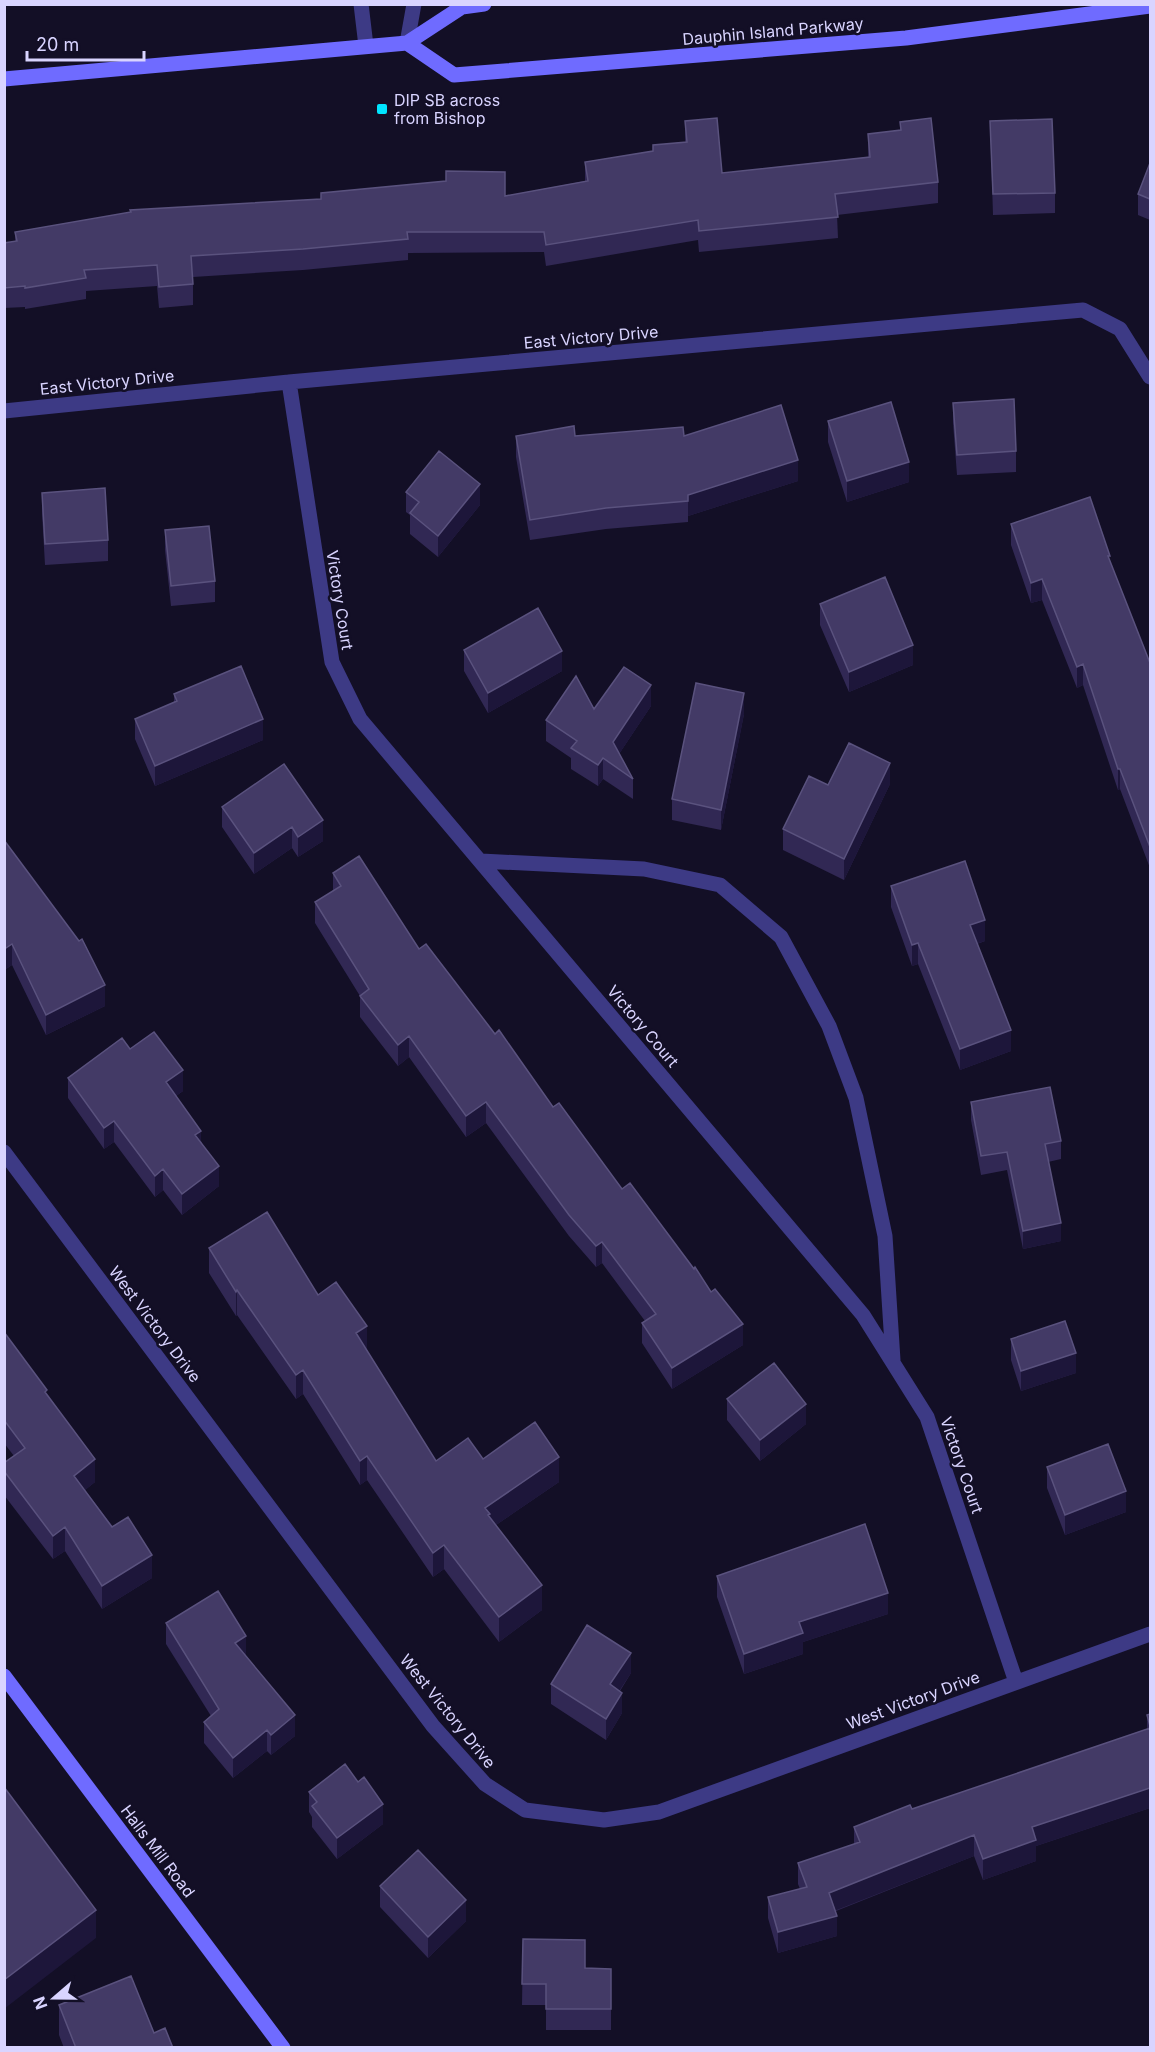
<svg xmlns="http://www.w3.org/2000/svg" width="1155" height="2052" viewBox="0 0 1155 2052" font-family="Inter,sans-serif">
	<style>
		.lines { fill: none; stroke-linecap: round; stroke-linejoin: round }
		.lane { stroke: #3d3a85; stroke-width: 15 }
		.street { stroke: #3d3a85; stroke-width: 15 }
		.secondary { stroke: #6f6bff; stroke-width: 15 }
		.wall { fill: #312854 }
		.shaded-wall { fill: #1d163a }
		.building { fill: #433a66; stroke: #5a527e; stroke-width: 1.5 }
		.poi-dot { fill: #00e5ff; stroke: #130f26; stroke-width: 2 }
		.labels { text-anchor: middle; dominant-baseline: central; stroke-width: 5; stroke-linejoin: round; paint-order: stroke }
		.street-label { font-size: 16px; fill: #d9d4ff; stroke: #130f26 }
		.poi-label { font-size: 16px; fill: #d9d4ff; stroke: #130f26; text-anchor: start }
	</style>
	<rect width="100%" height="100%" fill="#130f26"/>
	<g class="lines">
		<!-- lane -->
		<path class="lane" d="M361,4L366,46
			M407,43L414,4"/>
		<!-- street -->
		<path class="street" d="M289,382L332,662L360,719L863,1315L927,1417L1016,1682
			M4,411L289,382L1083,310L1120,329L1150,377
			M481,861L644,869L720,885L781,937L829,1026L856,1098L885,1236L893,1360
			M4,1152L433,1726L485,1784L525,1810L604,1820L659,1812L1150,1634"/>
		<!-- secondary -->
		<path class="secondary" d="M407,43L454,75L906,38L1150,6
			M4,79L407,43L462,7L484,4
			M4,1676L283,2048"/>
	</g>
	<!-- wall -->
	<path class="wall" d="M685,121L722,173L868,157V134L900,131V122L938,182V203L837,215L838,238L699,252L698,240L546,266L544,252L408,253V260L303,270L193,277V305L159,308L157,286L86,291V299L25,309V307L4,308V243L15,242V232L321,199V193L505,196L585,181V162L653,151V145L685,142Z
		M990,121L1055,193V213L993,215Z
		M1150,163V220L1138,215V194Z
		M953,403L1016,451V472L957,475L953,423Z
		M828,421L909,482L847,502L828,442Z
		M516,436H684L798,481L688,516V522L606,529L530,540L516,457Z
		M406,492L480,505L438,557L410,534V515L406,512Z
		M42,493L108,540V561L45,565L42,513Z
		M1011,524L1110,561L1150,663V868L1120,789L1118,790L1083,685L1077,688L1042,600L1031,603L1011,545Z
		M165,530L215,581V602L171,606L165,550Z
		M820,604L913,665L849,692L820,625Z
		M464,650L562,671L488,713L464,671Z
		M174,694L263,740L155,786L135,739V719L174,702Z
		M651,706L619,754L633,779V799L603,779L598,786L571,769V758L546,741V720L594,709Z
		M744,714L721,830L672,820V799Z
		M284,764L323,841L298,857L292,848L254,874L222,827V807Z
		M890,784L844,880L783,850V829Z
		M4,840L105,1006L46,1035L12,965L6,969L4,966Z
		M333,873L419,949L495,1034L553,1107L622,1189L743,1345L672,1389L642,1343V1323L645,1321L602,1263L596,1267L569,1236L486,1123L466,1137L409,1057L398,1066L360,1017V996L315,923V902L333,891Z
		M891,886L985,941L977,944L1011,1051L960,1070L918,964L912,966L891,907Z
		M130,1049L183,1091L176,1096L201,1141L219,1186L182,1215L163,1190L155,1197L114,1142L104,1149L68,1098V1078Z
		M971,1102L1061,1141V1159L1048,1162L1061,1241L1023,1249L1007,1170L981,1175L971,1120Z
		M209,1248L318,1295L367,1350L436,1461L483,1459L559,1482L496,1525L542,1610L499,1642L444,1569L433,1577L367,1480L360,1485L303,1394L296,1399L237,1315L236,1316L209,1273Z
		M4,1332L47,1395L95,1482L85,1490L152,1578L102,1609L65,1551L53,1559L4,1495V1463L14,1456L4,1443Z
		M1011,1339L1076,1373L1021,1391L1011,1360Z
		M727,1399L806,1424L760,1461L727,1420Z
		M1047,1467L1126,1512L1065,1535L1047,1488Z
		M717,1576L888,1614L803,1642V1654L744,1674L717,1597Z
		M166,1623L246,1656L295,1736L271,1755L267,1751L233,1778L204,1743V1722L211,1716L166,1644Z
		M631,1673L620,1691L622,1713L606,1740L551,1704V1684Z
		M1150,1714V1808L1036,1846V1861L983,1880L974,1856L836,1911L837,1936L778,1953L768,1918V1897L800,1889L798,1884V1863L854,1844V1827L912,1809L1147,1729V1715Z
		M358,1782L383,1824L337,1859L312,1827V1817L309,1812V1792Z
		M380,1886L466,1921L428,1958L380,1907Z
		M523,1939L585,1968L611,1969V2030H546V2005H522Z
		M59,2005L154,2033L173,2048H64L59,2035Z"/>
	<!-- shaded-wall -->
	<path class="shaded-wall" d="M798,460V481L688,516V495Z
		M909,462V482L847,502V481Z
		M480,484V505L438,557V536Z
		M1042,579V600L1031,603V583Z
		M913,645V665L849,692V672Z
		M562,651V671L488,713V693Z
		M1083,664V685L1077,688V667Z
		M651,685V706L613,763V742Z
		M744,693V714L721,830V810Z
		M263,719V740L155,786V766Z
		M603,758V779L598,786V765Z
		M890,763V784L844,880V859Z
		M1118,769H1120V789L1118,790Z
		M323,820V841L298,857V837Z
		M292,827V848L254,874V853Z
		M985,920V941L970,946V925Z
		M918,943V964L912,966V945Z
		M12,944V965L6,969V948Z
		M105,985V1006L46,1035V1015Z
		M1011,1030V1051L960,1070V1049Z
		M409,1036V1057L398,1066V1045Z
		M183,1070V1091L166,1103V1082Z
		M486,1102V1123L466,1137V1116Z
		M114,1121V1142L104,1149V1128Z
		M201,1131V1151L195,1135Z
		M219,1166V1186L182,1215V1194Z
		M163,1169V1190L155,1197V1176Z
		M1061,1223V1241L1023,1249V1231Z
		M602,1242V1263L596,1267V1246Z
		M237,1290V1315L236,1316V1292Z
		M743,1324V1345L672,1389V1368Z
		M367,1326V1350L356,1333Z
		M1076,1353V1373L1021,1391V1371Z
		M303,1370V1394L296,1399V1375Z
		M806,1404V1424L760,1461V1440Z
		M367,1456V1480L360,1485V1461Z
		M559,1457V1482L490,1529L485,1508Z
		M95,1459V1482L74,1499V1476Z
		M1126,1491V1512L1065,1535V1515Z
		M65,1527V1551L53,1559V1536Z
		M444,1545V1569L433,1577V1553Z
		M152,1555V1578L102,1609V1586Z
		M542,1585V1610L499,1642V1617Z
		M888,1593V1614L803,1642V1654L744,1674V1654L799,1622Z
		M246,1636V1657L235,1643Z
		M631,1653V1673L610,1705V1684Z
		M622,1693V1713L606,1740V1719Z
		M295,1715V1736L271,1755V1735Z
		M267,1730V1751L233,1778V1758Z
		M1150,1788V1808L1036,1846V1861L983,1880V1859L1032,1827Z
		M383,1804V1824L337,1859V1838Z
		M974,1835V1856L829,1913V1893Z
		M466,1900V1921L428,1958V1937Z
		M96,1910V1938L4,2009V1980Z
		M837,1916V1936L778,1953V1932Z"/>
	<!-- building -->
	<path class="building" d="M717,118L722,173L870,157L868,134L901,130L900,122L931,118L938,182L835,194L838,217L699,231L698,220L546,245L544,232H407L408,239L303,249L191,256L193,284L159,287L157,265L84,270L86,278L25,288V286L4,288V243L17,241L15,232L131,212L130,210L321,199V193L446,181V171L505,172V196L588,181L585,162L653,151V145L687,142L685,121Z
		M1052,119L1055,193L993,194L990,121Z
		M1150,163V199L1138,194Z
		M1014,399L1016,451L957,455L953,403Z
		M891,402L909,462L847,481L828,421Z
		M781,405L798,460L688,495V501L606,508L530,520L516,436L574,426L575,436L683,427L684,436Z
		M439,451L480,484L438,536L410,513L419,502L406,492Z
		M105,488L108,540L45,544L42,493Z
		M1090,497L1110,556H1108L1150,663V847L1120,769H1118L1083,664L1077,667L1042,579L1031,583L1011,524Z
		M209,526L215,581L171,586L165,530Z
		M885,577L913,645L849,672L820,604Z
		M538,608L562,651L488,693L464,650Z
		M241,666L263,719L155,766L135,719L177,701L174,694Z
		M624,667L651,685L613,742L633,779L603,758L598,765L571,748L577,741L546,720L576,676L594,709Z
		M696,683L744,693L721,810L672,799Z
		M849,743L890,763L844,859L783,829L809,776L828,785Z
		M284,764L323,820L298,837L292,827L254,853L222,807Z
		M4,840L79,941L82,939L105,985L46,1015L12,944L6,948L4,945Z
		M359,856L419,949L426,944L495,1034L499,1030L553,1107L559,1103L622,1189L630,1183L694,1269L695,1267L711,1292L715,1289L743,1324L672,1368L642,1323L656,1314L602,1242L596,1246L569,1215L486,1102L466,1116L409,1036L398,1045L360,996L369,989L315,902L341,886L333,873Z
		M965,861L985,920L970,925L1011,1030L960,1049L918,943L912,945L891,886Z
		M154,1032L183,1070L166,1082L201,1131L195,1135L219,1166L182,1194L163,1169L155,1176L114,1121L104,1128L68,1078L122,1038L130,1049Z
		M1050,1087L1061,1141L1045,1144L1061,1223L1023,1231L1007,1152L981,1156L971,1102Z
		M267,1212L318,1295L336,1282L367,1326L356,1333L436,1461L468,1438L483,1459L535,1422L559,1457L485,1508L490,1514L488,1515L542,1585L499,1617L444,1545L433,1553L367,1456L360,1461L303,1370L296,1375L237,1290L236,1292L209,1248Z
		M1065,1321L1076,1353L1021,1371L1011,1339Z
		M4,1332L47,1390L45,1392L95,1459L74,1476L112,1527L128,1517L152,1555L102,1586L65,1527L53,1536L4,1471V1463L25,1448L4,1420Z
		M774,1363L806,1404L760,1440L727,1399Z
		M1108,1444L1126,1491L1065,1515L1047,1467Z
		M865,1524L888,1593L799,1622L803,1633L744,1654L717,1576Z
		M218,1591L246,1636L235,1643L295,1715L271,1735L267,1730L233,1758L204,1722L219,1709L166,1623Z
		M587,1625L631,1653L610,1684L622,1693L606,1719L551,1684Z
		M1150,1714V1726L1147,1715Z
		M1150,1728V1788L1032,1827L1036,1840L983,1859L974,1835L829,1893L837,1916L778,1932L768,1897L807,1887L798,1863L860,1842L854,1827L910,1805L912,1809Z
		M345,1764L358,1782L364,1777L383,1804L337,1838L312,1806L317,1802L309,1792Z
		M4,1787L96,1910L4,1980Z
		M418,1850L466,1900L428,1937L380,1886Z
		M523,1939L585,1940V1968L611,1969V2009H546V1984H522Z
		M131,1976L154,2033L165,2028L173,2048H76L59,2005Z"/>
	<!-- markers -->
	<rect class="poi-dot" x="376" y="103" width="12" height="12" rx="3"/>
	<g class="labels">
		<!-- street labels -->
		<g class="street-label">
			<text transform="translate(773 31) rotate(-5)">Dauphin Island Parkway</text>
			<text transform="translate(591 337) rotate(-5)">East Victory Drive</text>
			<text transform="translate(107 382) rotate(-6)">East Victory Drive</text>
			<text transform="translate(340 600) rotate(81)">Victory Court</text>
			<text transform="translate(643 1026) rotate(50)">Victory Court</text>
			<text transform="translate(155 1324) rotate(53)">West Victory Drive</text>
			<text transform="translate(962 1465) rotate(71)">Victory Court</text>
			<text transform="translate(913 1700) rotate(-20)">West Victory Drive</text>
			<text transform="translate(448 1711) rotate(51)">West Victory Drive</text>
			<text transform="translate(158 1851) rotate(53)">Halls Mill Road</text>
		</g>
		<!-- poi labels -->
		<g class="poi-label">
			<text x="394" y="100">DIP SB across<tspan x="394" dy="18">from Bishop</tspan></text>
		</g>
	</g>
	<!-- border -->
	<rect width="1155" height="2052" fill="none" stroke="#d9d4ff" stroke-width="12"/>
	<!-- north arrow -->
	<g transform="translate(54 1998) rotate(250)" stroke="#130f26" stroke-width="4.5" paint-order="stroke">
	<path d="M0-4.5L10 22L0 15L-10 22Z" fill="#d9d4ff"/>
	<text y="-9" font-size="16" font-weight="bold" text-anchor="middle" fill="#d9d4ff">N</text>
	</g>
	<!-- scale -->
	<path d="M27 51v9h117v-9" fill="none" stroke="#d9d4ff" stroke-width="3"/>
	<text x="36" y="51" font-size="18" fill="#d9d4ff" stroke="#130f26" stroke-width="4.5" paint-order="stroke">20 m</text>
</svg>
